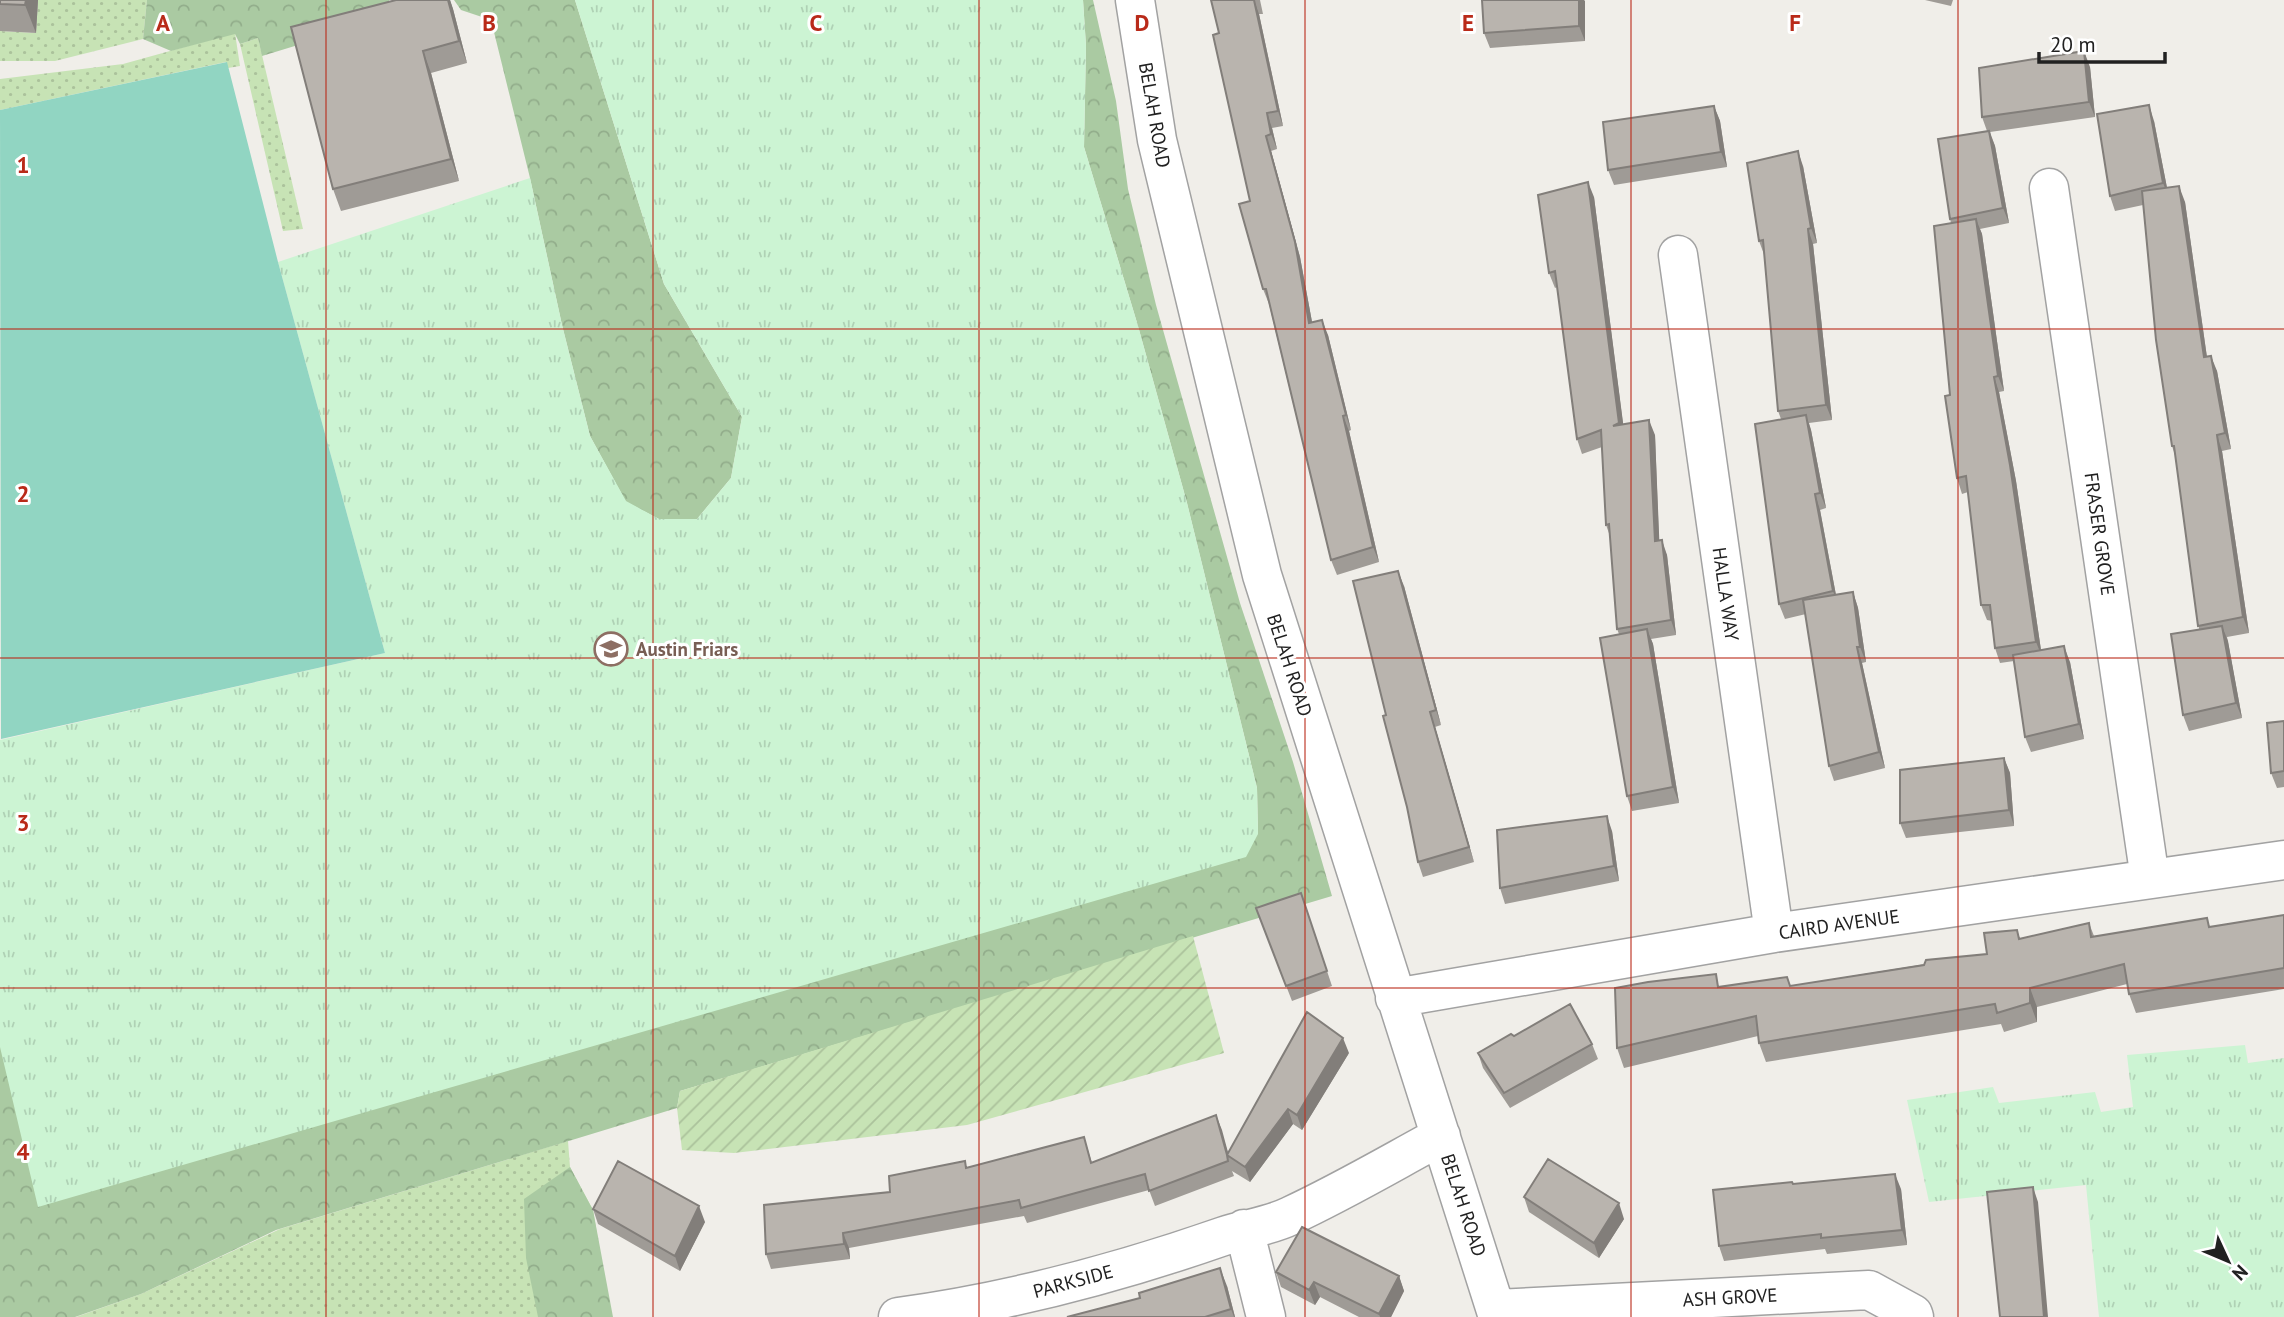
<svg xmlns="http://www.w3.org/2000/svg" width="2284" height="1317" viewBox="0 0 2284 1317" font-family="'PT Sans',sans-serif">
	<style>
		.grass { fill: url(#grass-dots) }
		.forest { fill: url(#forest-crowns) }
		.park { fill: url(#park-tufts) }
		.garden { fill: url(#garden-furrows) }
		.pitch { fill: #91d5c2 }
		.lines { fill: none; stroke-linecap: round; stroke-linejoin: round }
		.street-casing { stroke: #a2a2a2; stroke-width: 41 }
		.street { stroke: #fff; stroke-width: 38 }
		.wall { fill: #9f9b96 }
		.shaded-wall { fill: #827e7a }
		.building { fill: #b9b4ae; stroke: #827e7a; stroke-width: 2 }
		.grid { fill: none; stroke: #b92a19; stroke-width: 2; stroke-opacity: 0.55 }
		.labels { text-anchor: middle; dominant-baseline: central; stroke-width: 6; stroke-linejoin: round; paint-order: stroke }
		.street-label { font-size: 19px; fill: #212121; stroke: #fff }
		.education-label { font-size: 19px; font-weight: bold; fill: #785e54; stroke: #fff; text-anchor: start }
		.grid-label { font-size: 23px; text-anchor: middle; font-weight: bold; fill: #b92a19; stroke: #fff; stroke-width: 6; stroke-linejoin: round; paint-order: stroke }
	</style>
	<defs>
		<pattern id="grass-dots" width="8" height="8" patternUnits="userSpaceOnUse" patternTransform="scale(1.75)"><rect width="8" height="8" fill="#c7e3b5"/><path d="M2 2h.1M6 6h.1" fill="none" stroke="#abc29b" stroke-width="1.8" stroke-linecap="round"/></pattern>
		<pattern id="forest-crowns" width="20" height="18" patternUnits="userSpaceOnUse" patternTransform="scale(1.75)"><rect width="20" height="18" fill="#aacaa2"/><path d="M2 6a3 3 0 1 1 6 0M12 15a3 3 0 1 1 6 0" fill="none" stroke="#92ad8b"/></pattern>
		<pattern id="park-tufts" width="24" height="20" patternUnits="userSpaceOnUse" patternTransform="scale(1.75)"><rect width="24" height="20" fill="#ccf4d3"/><path d="M3 7l-1-3M5 7V3M7 7l1-3M15 17l-1-3M17 17v-4M19 17l1-3" fill="none" stroke="#afd1b5"/></pattern>
		<pattern id="garden-furrows" width="10" height="10" patternUnits="userSpaceOnUse" patternTransform="scale(1.75)"><rect width="10" height="10" fill="#c7e3b5"/><path d="M-1 1l2-2M0 10L10 0M9 11l2-2" fill="none" stroke="#abc29b"/></pattern>
	</defs>
	<rect width="100%" height="100%" fill="#f0eee9"/>
	<!-- grass -->
	<path class="grass" d="M38,0H147L143,39L55,61H0V31L36,33Z
		M235,33L240,66L228,68L226,62L0,110V79L123,64Z
		M258,38L303,229L283,231L240,44Z
		M568,1141L570,1167L593,1210L611,1317H76L141,1294L280,1229Z"/>
	<!-- forest -->
	<path class="forest" d="M147,0H389L393,16L262,56L258,38L240,44L235,34L171,51L143,39Z
		M454,0H575L664,284L742,417L731,478L697,519H659L626,502L590,436L562,325L530,178L491,20L461,10Z
		M1083,0H1093L1116,101L1128,189L1156,305L1240,603L1293,762L1332,896L680,1091L677,1108L276,1230L141,1294L75,1317H0V1046L1258,834L1257,788L1187,503L1138,326L1084,147L1086,46Z
		M570,1167L593,1210L613,1317H538L526,1258L524,1199Z"/>
	<!-- park -->
	<path class="park" d="M575,0H1083L1086,46L1084,147L1138,326L1187,503L1257,788L1258,834L1246,857L38,1207L0,1047V740L385,653L278,262L530,178L562,325L590,436L626,501L659,519H697L731,478L742,417L664,284Z
		M2245,1045L2248,1063L2284,1058V1317H2099L2086,1185L1929,1202L1907,1100L1993,1087L1999,1103L2095,1092L2101,1112L2133,1107L2127,1055Z"/>
	<!-- garden -->
	<path class="garden" d="M1193,936L1224,1053L967,1125L734,1153L682,1150L677,1108L680,1091Z"/>
	<!-- pitch -->
	<path class="pitch" d="M227,62L278,262L385,653L1,739L0,110Z"/>
	<g class="lines">
		<defs>
			<path id="street" d="M1135,0L1157,140L1262,575L1498,1317
				M2049,188L2150,879
				M1678,255L1774,933
				M1395,998L1774,933L2284,860
				M1244,1229L1266,1317
				M1497,1309L1869,1290L1913,1314L1914,1317
				M898,1317C1009,1302 1118,1273 1224,1236C1245,1229 1270,1226 1290,1216C1342,1192 1391,1163 1441,1136"/>
		</defs>
		<!-- street casing -->
		<use href="#street" class="street-casing"/>
		<!-- street -->
		<use href="#street" class="street"/>
	</g>
	<!-- wall -->
	<path class="wall" d="M0,0H38L36,33L0,31Z
		M396,0H450L453,9L467,63L431,73L459,181L341,211L333,189Z
		M1211,0H1260L1263,14H1259L1283,126L1272,128L1277,149L1271,151L1300,257L1312,322L1328,335L1351,430L1349,431L1379,562L1337,575L1331,560L1269,304L1263,289L1250,201L1219,33Z
		M1482,0H1584L1585,41L1490,48L1484,33Z
		M1925,0H1953L1951,6Z
		M2090,67L2095,117L1990,132L1995,146L2009,223L1980,229L1982,234L2004,391L1999,392L2016,481L2041,650L2070,662L2084,739L2031,752L2025,737L2014,661L2000,663L1995,648L1992,621L1987,620L1981,605L1968,492L1962,494L1957,478L1950,395L1951,223L1950,219L1987,131L1982,117Z
		M1714,106L1720,121L1727,167L1614,185L1608,170Z
		M2154,121L2167,188L2185,202L2207,357L2217,371L2231,449L2222,451L2249,633L2227,637L2242,718L2189,731L2183,715L2199,629L2175,455L2172,446L2143,205L2115,211L2110,196Z
		M1803,166L1817,243L1813,244L1832,420L1809,423L1811,430L1826,508L1820,510L1836,595L1853,592L1858,608L1866,662L1862,663L1885,768L1834,781L1829,766L1806,614L1785,619L1779,604L1781,419L1778,411L1765,257L1759,241Z
		M1594,197L1623,424L1655,435L1659,541L1667,555L1676,635L1651,639L1653,644L1679,803L1632,811L1627,796L1619,634L1617,629L1610,536L1606,525L1602,447L1582,454L1577,439L1557,287L1555,288L1549,273Z
		M1404,586L1441,725L1435,727L1474,862L1423,877L1418,862L1407,807L1386,715Z
		M2284,721V787L2277,788L2271,773Z
		M2004,758L2010,773L2014,826L1906,838L1900,823Z
		M1612,831L1619,881L1505,904L1500,888Z
		M1256,908H1306L1332,986L1292,1001Z
		M2284,915V989L2136,1013L2129,994L2127,984L2037,1007V1022L2004,1032L2001,1024L1766,1062L1759,1043L1758,1036L1624,1068L1617,1048L1721,987L1790,986L1987,954L2017,930L2020,939L2089,923L2094,936L2210,927Z
		M1514,1036L1592,1044L1598,1059L1510,1108L1483,1068L1478,1053Z
		M1349,1053L1302,1130L1293,1124L1250,1182L1232,1171L1234,1176L1155,1206L1149,1190L1027,1223L1024,1216L849,1248L850,1259L771,1269L766,1254L890,1192L967,1168L1084,1137L1092,1163L1216,1115L1228,1153Z
		M1793,1184L1901,1189L1907,1245L1827,1254L1825,1249L1724,1261L1719,1246Z
		M1524,1197L1624,1219L1599,1258L1529,1212Z
		M593,1209L705,1222L680,1271L598,1224Z
		M1276,1272L1399,1276L1404,1291L1391,1317H1359L1320,1297L1315,1305L1281,1287Z
		M1227,1286L1235,1317H1067Z"/>
	<!-- shaded-wall -->
	<path class="shaded-wall" d="M26,0H38L36,33L25,5Z
		M448,0H450L453,9L467,63L459,41Z
		M1254,0L1259,14L1283,126L1278,111Z
		M1579,0H1584L1585,1V41L1579,26Z
		M423,51L431,73L459,181L451,159Z
		M2084,51L2090,67L2095,117L2089,102Z
		M2149,105L2154,121L2169,198L2163,183Z
		M1714,106L1720,121L1727,167L1721,152Z
		M1267,113L1272,128L1277,149L1271,134Z
		M1989,131L1995,146L2009,223L2003,208Z
		M1266,136L1271,151L1300,257L1315,338L1309,323Z
		M1798,151L1803,166L1817,243L1811,228Z
		M1588,182L1594,197L1625,438L1619,423Z
		M2179,186L2185,202L2209,372L2204,357Z
		M1976,219L1982,234L2004,391L1998,376Z
		M1808,229L1813,244L1832,420L1826,405Z
		M1322,320L1328,335L1351,430L1346,415Z
		M2211,356L2217,371L2231,449L2225,433Z
		M1994,377L1999,392L2016,481L2042,657L2036,642Z
		M1806,415L1811,430L1826,508L1820,493Z
		M1343,416L1349,431L1379,562L1373,547Z
		M1649,420L1655,435L1660,557L1655,541Z
		M2217,435L2222,451L2249,633L2243,617Z
		M1815,494L1820,510L1838,606L1833,591Z
		M1662,540L1667,555L1676,635L1671,620Z
		M1398,571L1404,586L1441,725L1436,710Z
		M1853,592L1858,608L1866,662L1860,647Z
		M2222,626L2228,641L2242,718L2236,703Z
		M1647,629L1653,644L1679,803L1673,787Z
		M2064,646L2070,662L2084,739L2079,724Z
		M1857,647L1862,663L1885,768L1879,752Z
		M1430,712L1435,727L1474,862L1469,847Z
		M2004,758L2010,773L2014,826L2009,810Z
		M1607,816L1612,831L1619,881L1614,866Z
		M2030,988L2037,1007V1022L2030,1003Z
		M1343,1038L1349,1053L1302,1130L1297,1115Z
		M1288,1109L1293,1124L1250,1182L1245,1167Z
		M1216,1115L1222,1130L1229,1156L1227,1155Z
		M1895,1174L1901,1189L1907,1245L1902,1230Z
		M2033,1187L2038,1202L2048,1317H2044Z
		M1619,1203L1624,1219L1599,1258L1594,1243Z
		M699,1206L705,1222L680,1271L675,1256Z
		M843,1233L849,1248L850,1259L844,1244Z
		M1220,1268L1227,1286L1235,1317H1234L1231,1309Z
		M1399,1276L1404,1291L1391,1317H1380L1379,1314Z
		M1314,1282L1320,1297L1315,1305L1309,1290Z"/>
	<!-- building -->
	<path class="building" d="M0,0H26L25,5L0,4Z
		M396,0H448L459,41L423,51L451,159L333,189L291,27Z
		M1211,0H1254L1278,111L1267,113L1271,134L1266,136L1295,242L1309,323L1322,320L1346,415L1343,416L1373,547L1331,560L1266,289H1263L1239,204L1250,201L1213,35L1219,33Z
		M1482,0H1579V26L1484,33Z
		M2084,51L2089,102L1982,117L1979,68Z
		M2149,105L2163,183L2110,196L2097,114Z
		M1714,106L1721,152L1608,170L1603,122Z
		M1989,131L2003,208L1950,219L1938,139Z
		M1798,151L1811,228L1808,229L1826,405L1778,411L1763,240L1759,241L1747,163Z
		M1588,182L1619,423L1613,426L1649,420L1655,541L1662,540L1671,620L1617,629L1609,524L1606,525L1601,430L1577,439L1555,271L1549,273L1538,195Z
		M2179,186L2204,357L2211,356L2225,433L2217,435L2243,617L2198,626L2174,446H2172L2156,340L2142,191Z
		M1976,219L1998,376L1994,377L2010,465L2036,642L1995,648L1990,605H1981L1966,476L1957,478L1945,396L1950,395L1934,226Z
		M1806,415L1820,493L1815,494L1833,591L1779,604L1755,424Z
		M1398,571L1436,710L1430,712L1469,847L1418,862L1407,807L1383,716L1386,715L1353,581Z
		M1853,592L1860,647H1857L1879,752L1829,766L1803,600Z
		M2222,626L2236,703L2183,715L2171,634Z
		M1647,629L1673,787L1627,796L1600,638Z
		M2064,646L2079,724L2025,737L2013,655Z
		M2284,721V771L2271,773L2267,723Z
		M2004,758L2009,810L1900,823V770Z
		M1607,816L1614,866L1500,888L1497,830Z
		M1301,893L1327,971L1286,986L1256,908Z
		M2284,915V968L2129,994L2124,964L2030,988V1003L1997,1013L1995,1004L1759,1043L1756,1016L1617,1048L1615,988L1648,982L1716,974L1718,987L1787,977L1790,986L1924,965L1926,960L1987,954L1984,933L2017,930L2019,939L2089,923L2091,937L2207,918L2209,927Z
		M1570,1004L1592,1044L1504,1093L1478,1053L1511,1034L1514,1036Z
		M1307,1012L1343,1038L1297,1115L1288,1109L1245,1167L1227,1155L1228,1161L1149,1191L1145,1174L1021,1208L1019,1200L843,1233L844,1244L766,1254L764,1205L890,1192L889,1176L965,1161L966,1168L1084,1137L1091,1163L1216,1115L1227,1155Z
		M1548,1159L1619,1203L1594,1243L1524,1197Z
		M618,1161L699,1206L675,1256L593,1209Z
		M1895,1174L1902,1230L1821,1238V1234L1719,1246L1713,1190L1792,1182L1793,1184Z
		M2033,1187L2044,1317H2000L1987,1192Z
		M1302,1227L1399,1276L1379,1314L1314,1282L1309,1290L1276,1272Z
		M1220,1268L1231,1309L1205,1317H1067L1140,1298L1139,1293Z"/>
	<!-- grid -->
	<path class="grid" d="M326,0V1317M653,0V1317M979,0V1317M1305,0V1317M1631,0V1317M1958,0V1317M0,329H2284M0,658H2284M0,988H2284"/>
	<!-- icons -->
	<defs>
		<symbol id="school-ring" viewBox="-11 -11 22 22"><circle r="9.5" fill="#fff" stroke="#8d6e63" stroke-width="1.5"/><path d="M0-5L7-2L0 1L-7-2ZM-4 1L0 2.5L4 1V4Q0 6-4 4Z" fill="#8d6e63"/></symbol>
	</defs>
	<g fill-rule="evenodd">
		<use href="#school-ring" x="592" y="630" width="38" height="38"/>
	</g>
	<g class="labels">
		<!-- street labels -->
		<g class="street-label">
			<text transform="translate(1155 115) rotate(80)">BELAH ROAD</text>
			<text transform="translate(2100 534) rotate(82)">FRASER GROVE</text>
			<text transform="translate(1726 594) rotate(82)">HALLA WAY</text>
			<text transform="translate(1290 665) rotate(72)">BELAH ROAD</text>
			<text transform="translate(1839 924) rotate(-8)">CAIRD AVENUE</text>
			<text transform="translate(1464 1205) rotate(72)">BELAH ROAD</text>
			<text transform="translate(1073 1281) rotate(-15)">PARKSIDE</text>
			<text transform="translate(1730 1297) rotate(-3)">ASH GROVE</text>
		</g>
		<!-- education labels -->
		<g class="education-label">
			<text x="636" y="649">Austin Friars</text>
		</g>
	</g>
	<g class="grid-label">
		<text x="163" y="31">A</text>
		<text x="489" y="31">B</text>
		<text x="816" y="31">C</text>
		<text x="1142" y="31">D</text>
		<text x="1468" y="31">E</text>
		<text x="1795" y="31">F</text>
		<text x="23" y="173">1</text>
		<text x="23" y="502">2</text>
		<text x="23" y="831">3</text>
		<text x="23" y="1160">4</text>
	</g>
	<!-- north arrow -->
	<g transform="translate(2228 1261) rotate(134)" stroke="#ffffff" stroke-width="5" paint-order="stroke">
	<path d="M0-5L12 26L0 18L-12 26Z" fill="#212121"/>
	<text y="-10" font-size="19" font-weight="bold" text-anchor="middle" fill="#212121">N</text>
	</g>
	<!-- scale -->
	<path d="M2039 52v10h126v-10" fill="none" stroke="#212121" stroke-width="3.5"/>
	<text x="2050" y="52" font-size="21" fill="#212121" stroke="#ffffff" stroke-width="5" paint-order="stroke">20 m</text>
</svg>
